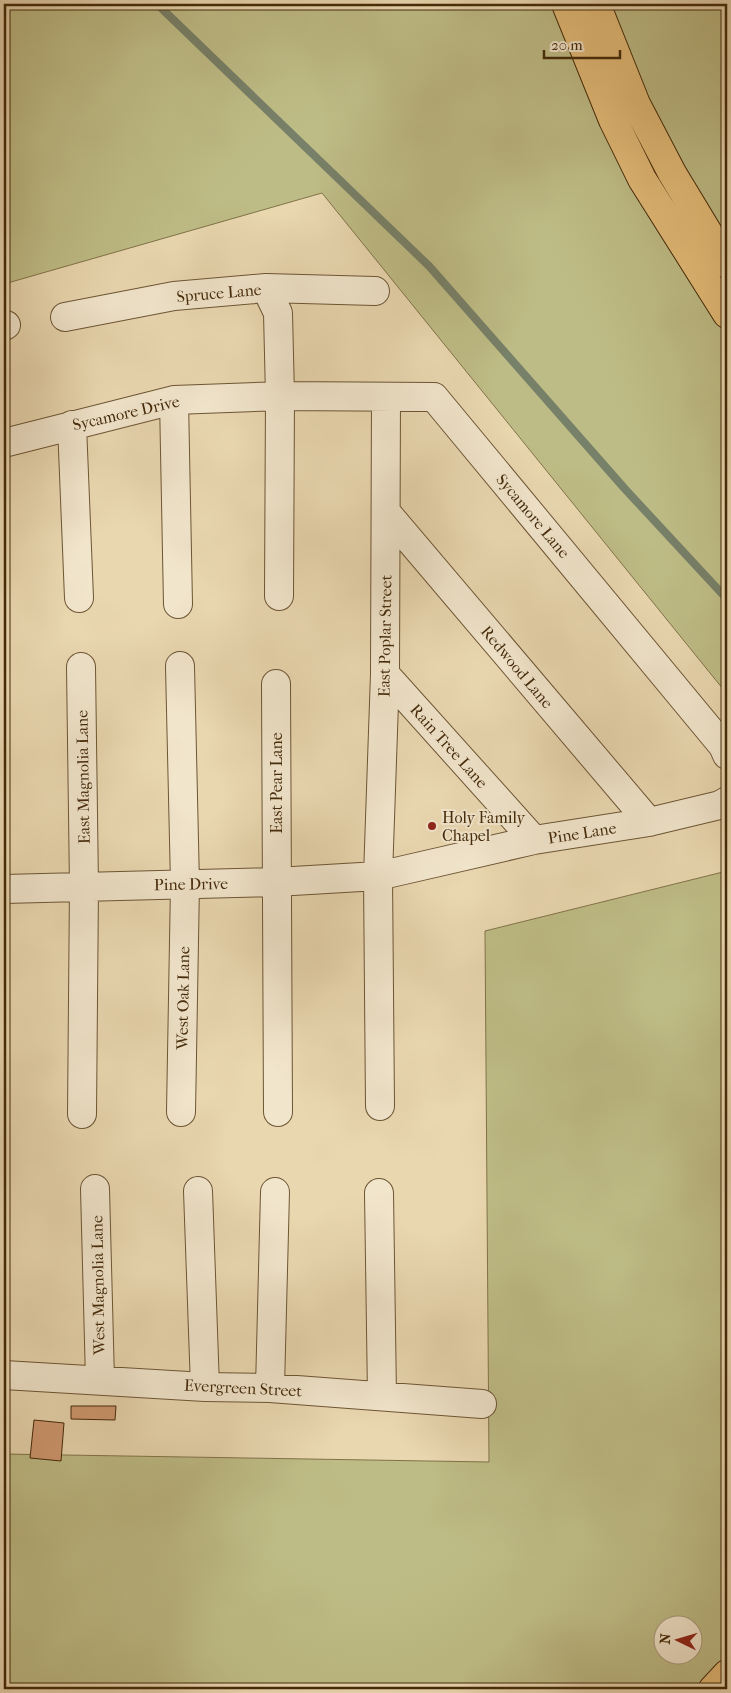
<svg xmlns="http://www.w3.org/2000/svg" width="731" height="1693" viewBox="0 0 731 1693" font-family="'IM FELL French Canon',serif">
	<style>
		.green { fill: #bebc86; stroke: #817348; fill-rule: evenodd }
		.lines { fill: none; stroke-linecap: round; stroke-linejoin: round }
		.stream { stroke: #778068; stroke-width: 8 }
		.building { fill: #cf9971; stroke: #442a0a }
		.minor-casing { stroke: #6d5534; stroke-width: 30 }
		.major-casing { stroke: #442a0a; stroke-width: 30 }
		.minor { stroke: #f1e5cc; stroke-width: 28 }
		.major { stroke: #e4bc78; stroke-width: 28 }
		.poi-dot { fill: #8f2418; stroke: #f1e5cc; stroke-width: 2 }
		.labels { text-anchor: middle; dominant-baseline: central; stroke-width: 4; stroke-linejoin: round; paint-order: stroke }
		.street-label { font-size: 16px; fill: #442a0a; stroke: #f1e5cc }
		.poi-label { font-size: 16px; fill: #442a0a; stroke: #f1e5cc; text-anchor: start }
	</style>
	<rect width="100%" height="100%" fill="#e9d7b0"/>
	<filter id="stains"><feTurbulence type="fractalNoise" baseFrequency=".004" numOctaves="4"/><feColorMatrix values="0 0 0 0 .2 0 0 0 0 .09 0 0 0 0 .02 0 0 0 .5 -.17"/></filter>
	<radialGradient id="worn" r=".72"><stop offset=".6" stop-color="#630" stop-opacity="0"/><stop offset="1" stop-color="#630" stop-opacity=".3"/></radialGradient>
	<!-- green -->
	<path class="green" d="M4,4H727V694L322,193L4,284Z
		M727,871V1689H4V1454L489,1462L485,931ZM664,1626H694V1656H664Z"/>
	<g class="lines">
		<!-- stream -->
		<path class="stream" d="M157,4L429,266L625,489L727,599"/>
	</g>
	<!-- building -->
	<path class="building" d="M71,1406H116L115,1420L71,1419Z
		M34,1420L64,1423L61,1461L30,1458Z"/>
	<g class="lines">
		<defs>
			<path id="minor" d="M266,288L278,313L280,396L279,596
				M65,317L174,296L266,288L375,291
				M4,326L6,325
				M174,400L178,604
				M72,425L79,598
				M4,443L174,400L280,396L434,397L723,746L727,755
				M386,512L649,822
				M180,666L185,884L181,1112
				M81,667L84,887L82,1114
				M385,674L534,840
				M276,684L278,1112
				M4,889L276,882L378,876L534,840L649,822L720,805L727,801
				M380,1106L378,876L385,674L386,397
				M95,1189L100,1380
				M198,1191L205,1387
				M379,1193L382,1396
				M4,1375L205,1387L270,1388L482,1404
				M270,1388L275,1192"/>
			<path id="major" d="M566,4L613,120L642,179L727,314
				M596,4L636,104L672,173L727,264
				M713,1689L727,1674"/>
		</defs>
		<!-- minor casing -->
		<use href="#minor" class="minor-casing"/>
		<!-- major casing -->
		<use href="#major" class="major-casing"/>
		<!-- minor -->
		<use href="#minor" class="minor"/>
		<!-- major -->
		<use href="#major" class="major"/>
	</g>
	<!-- markers -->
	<circle class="poi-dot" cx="432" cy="826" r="5"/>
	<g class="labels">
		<!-- street labels -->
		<g class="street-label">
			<text transform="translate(219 293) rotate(-5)">Spruce Lane</text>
			<text transform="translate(126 413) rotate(-13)">Sycamore Drive</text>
			<text transform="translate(533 516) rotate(50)">Sycamore Lane</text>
			<text transform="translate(385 636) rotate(-89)">East Poplar Street</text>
			<text transform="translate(517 667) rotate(50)">Redwood Lane</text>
			<text transform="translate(449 746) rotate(48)">Rain Tree Lane</text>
			<text transform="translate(83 777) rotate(-91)">East Magnolia Lane</text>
			<text transform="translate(276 783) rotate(-90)">East Pear Lane</text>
			<text transform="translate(582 833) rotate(-9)">Pine Lane</text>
			<text transform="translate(191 884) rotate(-1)">Pine Drive</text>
			<text transform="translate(183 998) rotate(-89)">West Oak Lane</text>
			<text transform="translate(98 1285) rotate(-91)">West Magnolia Lane</text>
			<text transform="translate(243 1388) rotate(3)">Evergreen Street</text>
		</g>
		<!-- poi labels -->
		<g class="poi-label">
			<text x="442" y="817">Holy Family<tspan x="442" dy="18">Chapel</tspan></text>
		</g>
	</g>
	<!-- margin -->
	<rect width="731" height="1693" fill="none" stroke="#e9d7b0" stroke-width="20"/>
	<rect x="5" y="5" width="721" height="1683" fill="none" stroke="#442a0a" stroke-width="2.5"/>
	<rect x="10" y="10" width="711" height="1673" fill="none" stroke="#442a0a"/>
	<!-- north arrow -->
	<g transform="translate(678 1640) rotate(275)"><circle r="24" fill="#f1e5cc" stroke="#ac9a7e"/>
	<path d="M0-4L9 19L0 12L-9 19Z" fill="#8f2418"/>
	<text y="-8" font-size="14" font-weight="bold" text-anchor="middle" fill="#442a0a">N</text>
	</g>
	<!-- scale -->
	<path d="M544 50v8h76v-8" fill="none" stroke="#442a0a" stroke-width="2.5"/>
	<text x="551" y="50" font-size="15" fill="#442a0a" stroke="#f1e5cc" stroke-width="4" paint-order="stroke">20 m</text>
	<rect width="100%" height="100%" filter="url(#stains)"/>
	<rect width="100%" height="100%" fill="url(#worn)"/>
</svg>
